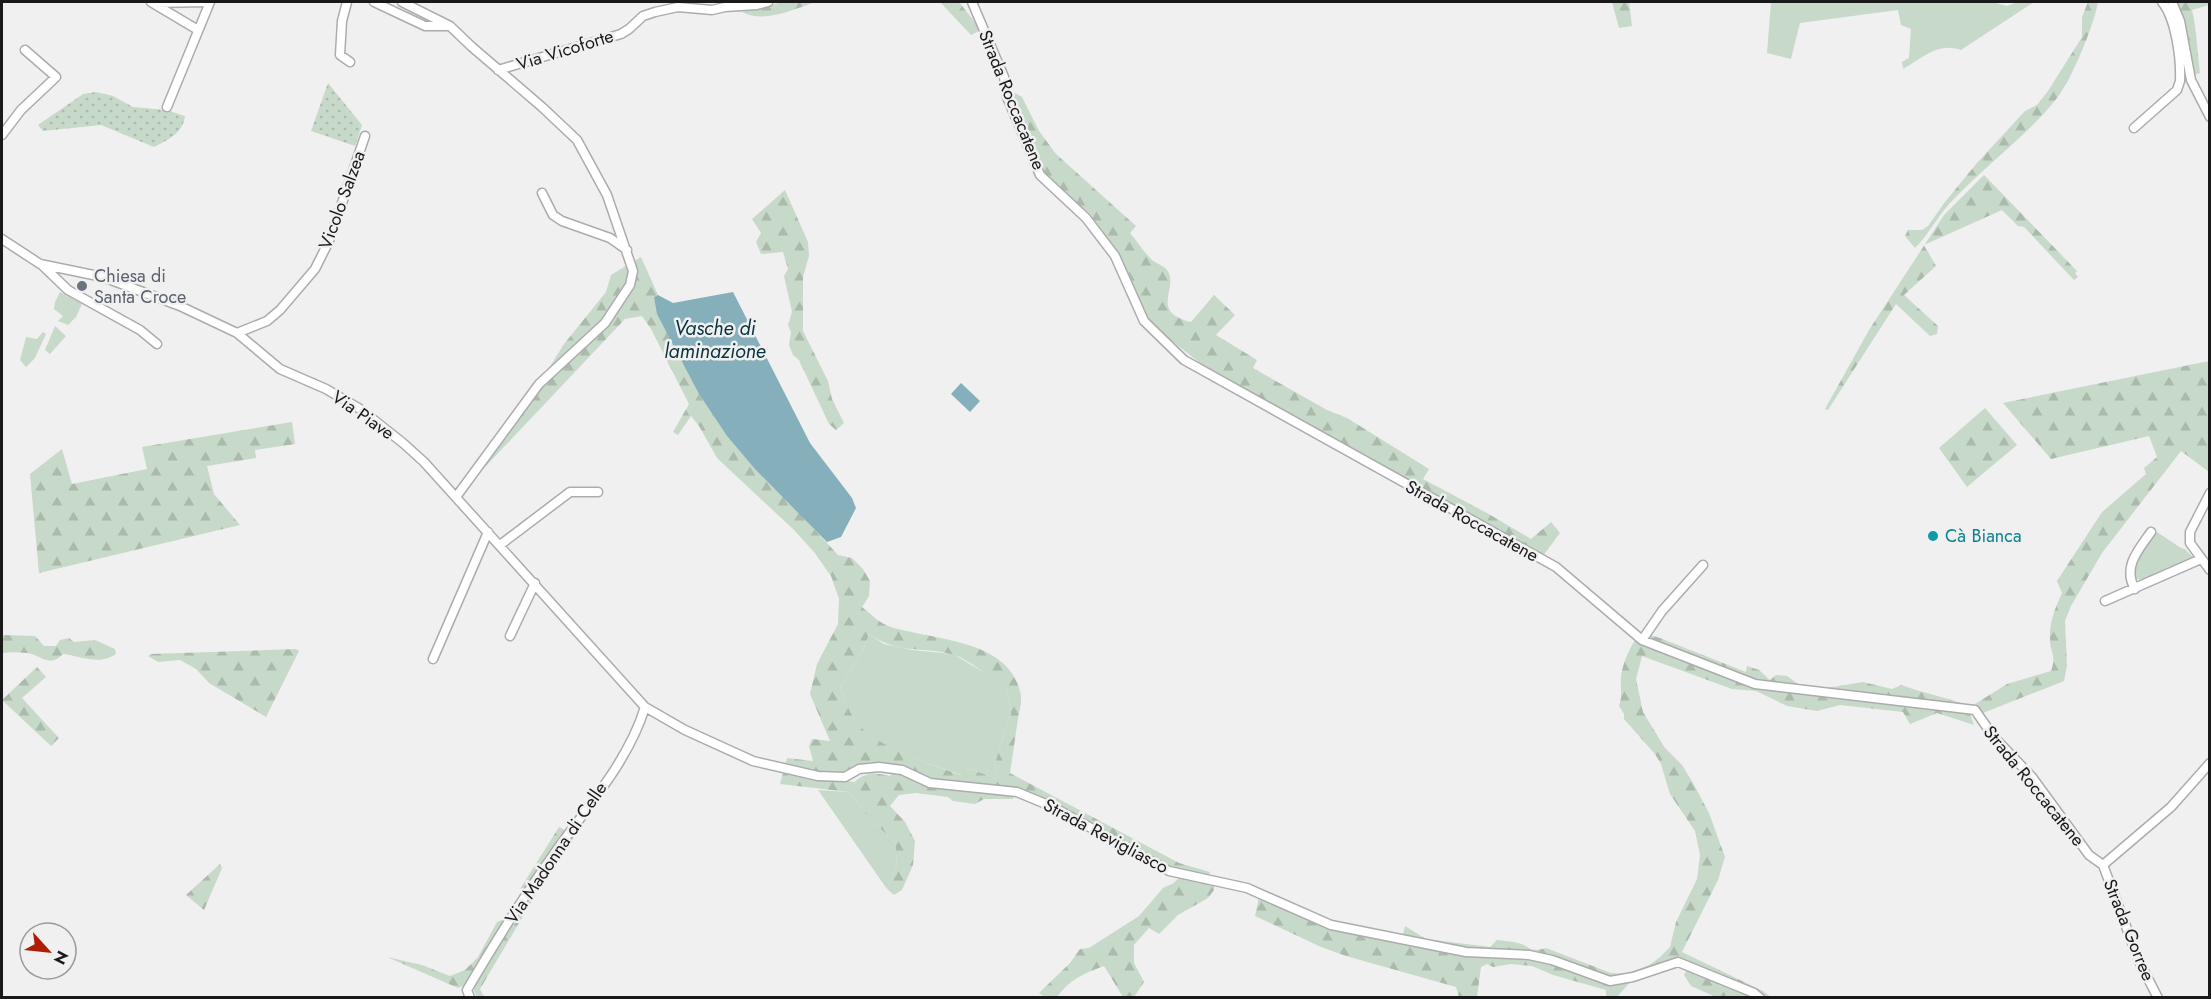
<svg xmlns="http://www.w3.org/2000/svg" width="2211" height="999" viewBox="0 0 2211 999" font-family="Jost,sans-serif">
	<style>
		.grass { fill: #c7d9c8 }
		.forest { fill: url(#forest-firs); fill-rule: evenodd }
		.park { fill: url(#park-dots) }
		.water { fill: #84afbb }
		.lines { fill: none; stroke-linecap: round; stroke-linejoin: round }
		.street-casing { stroke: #acacad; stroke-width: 11 }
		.street { stroke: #fff; stroke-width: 8 }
		.worship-dot { fill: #6b7280; stroke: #f0f0f1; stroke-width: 2 }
		.culture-dot { fill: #0f9aa8; stroke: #f0f0f1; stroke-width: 2 }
		.labels { text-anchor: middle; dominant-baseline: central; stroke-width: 5; stroke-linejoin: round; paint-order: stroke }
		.street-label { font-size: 18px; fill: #191919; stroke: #f0f0f1 }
		.worship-label { font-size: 18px; fill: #5b616d; stroke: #f0f0f1; text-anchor: start }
		.culture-label { font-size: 18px; fill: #0d838f; stroke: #f0f0f1; text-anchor: start }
		.water-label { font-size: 20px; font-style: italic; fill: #06323b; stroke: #f0f0f1 }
	</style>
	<defs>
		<pattern id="forest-firs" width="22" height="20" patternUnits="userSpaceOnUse" patternTransform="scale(1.5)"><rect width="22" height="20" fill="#c7d9c8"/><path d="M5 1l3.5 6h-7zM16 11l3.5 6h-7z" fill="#aabaab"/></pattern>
		<pattern id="park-dots" width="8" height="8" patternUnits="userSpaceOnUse" patternTransform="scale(1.5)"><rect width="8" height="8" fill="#c7d9c8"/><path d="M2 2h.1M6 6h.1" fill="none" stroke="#aabaab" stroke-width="1.8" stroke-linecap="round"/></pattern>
	</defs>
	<rect width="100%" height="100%" fill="#f0f0f1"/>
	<!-- grass -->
	<path class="grass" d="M1771,2H1992L2007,6L2018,2H2034L1961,50C1938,42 1923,58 1903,69L1902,62L1909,58L1911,29L1901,25L1898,10L1800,23L1791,59L1767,53Z
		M60,292L82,304L76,317L68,325L58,321L63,316L54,309L55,302Z
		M55,326L66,336L50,354L45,350Z
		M43,332L46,334L35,358L26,367L20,360L26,337L37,339Z
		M2157,532L2181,548L2185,549L2194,558L2146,581L2134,578L2135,559Z
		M869,634L884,644L912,650L953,654L990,676L1007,690L1011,713L995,763L997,779L970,769L962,775C930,764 893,753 866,733C853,722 846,703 840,688L864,648Z
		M818,790L849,792L872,821L895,842L897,865L887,889Z"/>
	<!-- forest -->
	<path class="forest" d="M783,2H816C793,9 765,24 742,12Z
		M940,2H959L981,30L971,35Z
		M1612,2H1629L1632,26L1619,28Z
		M2088,2H2098C2094,25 2072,79 2057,98C2028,135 1987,164 1955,198C1939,213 1930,233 1915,248L1905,236L1908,230H1922L1928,226L1945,202L1977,163L2025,111L2037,105L2048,91L2082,37V17Z
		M2175,2H2209V5L2192,10C2197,31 2197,51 2200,73L2194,75Z
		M1008,89L1022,97L1039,131L1056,154L1136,226L1130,233C1137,241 1143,251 1151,259C1155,263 1163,265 1167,270C1180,288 1148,311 1191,322L1214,295L1235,315L1216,335L1257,360L1253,368L1327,410L1347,418L1429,469L1423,479L1487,513L1531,539L1551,522L1560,533L1543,556L1418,487L1204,366L1158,330L1146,315L1129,274L1114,248L1090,214L1042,174L1009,97Z
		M1984,175L2077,271L2075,273L2078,277L2074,280L2024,227L2018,226L2002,210L1924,245L1936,266L1904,295L1938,326L1937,334L1930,336L1896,304L1828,410L1825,409L1869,330L1944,215Z
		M785,190L808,242L809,256L803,277V331L828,381L832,399L844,423L836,430L829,424L799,360L793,355L789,345L791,332L788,325L792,312L784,276L788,269L783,252L761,254L756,242L761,233L752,219Z
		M641,257L658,295L654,297L699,394L727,436L754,468L793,506L838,555L852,558L863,569L870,581L869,596L862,607C871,614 878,622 888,626C931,641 1011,637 1021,696C1022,703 1019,712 1018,719C1015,737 1013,755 1010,773L1179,863L1210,872L1209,875L1171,869L1012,788L1013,799H984L975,804L953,801L948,797L916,793L899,795L890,806L905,822L915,841L913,865L902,890L894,895L887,889L897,865L895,842L872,821L849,792L780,784L787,758L813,761L809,746L812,739L830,741L810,694L817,664L838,624L839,599L831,576L814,552L794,530L717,458L699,426L691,416L678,435L673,432L689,404L651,329L642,316L625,319L486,466L485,465L543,386L606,325L623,302L633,262ZM869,634C900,655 920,646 951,654C966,657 994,680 1007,690L1011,713L995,763L997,779L970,769L961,775C930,764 893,753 866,732C853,722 846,703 840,688L864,648ZM873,762L897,767L890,776C874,772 867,772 854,782L833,779L855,765Z
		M629,264L628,283L603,320L546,373L564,344L606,292L611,275Z
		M2209,361V472L2181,451L2102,553L2071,606L2065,621L2067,666L2064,681L1983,713L1975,704L2007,684L2051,671C2057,654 2050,654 2050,639C2049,623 2055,608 2062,593L2057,581L2102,512L2146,474L2144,468L2157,457L2149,436L2051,459L2003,403Z
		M1985,408L2017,445L1967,487L1939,448Z
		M292,422L295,444L255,450L256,458L207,466L214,494L240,525L39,573L30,474L62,449L72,484L147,469L142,447Z
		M1640,632L1660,638L1746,672L1747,666L1759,670L1770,680L1776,675L1787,676L1801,686L1821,689L1863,682L1892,689L1901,685C1923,693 1945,697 1967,705L1974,725L1937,713L1910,724L1903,712L1840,705L1817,711L1787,706L1756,691L1732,689L1642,656L1636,679L1643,712L1665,748L1682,765L1693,783L1709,813L1725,857L1718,880L1682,952L1763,991L1771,997L1718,998L1691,986L1684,975L1687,969L1678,965L1632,980L1617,997L1606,998V990L1553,975L1532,966L1511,964L1493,967L1487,964L1481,967L1477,997H1459L1456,987L1346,956L1321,947L1255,916L1259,897L1310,919L1401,943L1405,926L1426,939L1490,947L1497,940C1504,941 1511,941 1518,943C1530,946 1529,953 1546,948L1611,973L1626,974L1649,965L1659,958L1670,947L1676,922L1697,879L1700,855L1695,831L1670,794L1661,764L1655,754L1624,719V714L1619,706C1623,695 1620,688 1621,677C1623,660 1631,646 1640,632Z
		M2,635L35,636L44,646H56L60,640L69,638L74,642L95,640L115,649L116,654C98,666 82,656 63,654C49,669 40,654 27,653C19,652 10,652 2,653Z
		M296,649L299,651L266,717L209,683L196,669L180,660L158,662L148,656L151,654Z
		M37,667L46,677L22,698L59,738L51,746L2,700Z
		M559,827L567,831L526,889H520Z
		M571,833L575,836L538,891L480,989L484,997H477L474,991L475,984L528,895Z
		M220,864L222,868L204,910L186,895Z
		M1179,878L1214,884V890L1208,898L1178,915L1159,934L1149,928L1134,945V963L1144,982L1134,997H1123L1104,966C1084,973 1069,980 1057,997H1044L1039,993L1070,963L1080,949L1089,948L1139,916L1163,888L1172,884Z
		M508,917L468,984L458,988L387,957L422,965L450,976L465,970L478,957L497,922Z"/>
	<!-- park -->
	<path class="park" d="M328,83L362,125L355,146L311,131Z
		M96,92L113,96L133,107L166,110L185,116C183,133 168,140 154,147L101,125L43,131L38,125L83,94Z"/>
	<!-- water -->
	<path class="water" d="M733,292L810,443L852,498L856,508L841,537L827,542L754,468L727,436L699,394L657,314L654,297L658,295L673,303Z
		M961,383L980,401L970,412L951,394Z"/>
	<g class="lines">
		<defs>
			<path id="street" d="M151,2L198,30
				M347,2L342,21L340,55L350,62
				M374,2L425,26H447
				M402,2L450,26L472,47L542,107L577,140L607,195L633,271L630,285L605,323L539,384L456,497
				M972,2L1004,77L1007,97L1040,175L1086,218L1115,256L1144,321L1184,360L1556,567L1642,640L1755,684L1975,710L1993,736L2032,777L2089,855L2103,865
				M2172,2L2180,21L2191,80L2210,117
				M155,3L205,2
				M498,70L621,34L629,29L643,16L655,12L678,7L712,10L725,7L757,5L768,2
				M167,107L210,2
				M2134,128L2177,90L2180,81C2181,59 2176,19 2162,2
				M2,135L21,110L56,77L25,50
				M542,193L553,215L562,221L610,238L627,250
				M2,239L40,264L103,277L180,306L237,333L280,369L326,389L360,409L403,443L424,462L645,707L685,730L753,761L818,776L845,777L859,769L879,767L902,770L930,783L1017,792L1053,807L1169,871L1247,888L1331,925L1466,952L1529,955L1552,960L1610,981L1633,977L1678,962L1754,993L1760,998
				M41,264L68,290L140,330L157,344
				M237,333L267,321L280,310L315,269L329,241L365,136
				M2210,493L2190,532V543L2210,570
				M500,545L570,492H598
				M2135,589C2122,567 2139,549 2151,532
				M2105,601L2201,559
				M510,636L535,583
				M1642,640L1662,611L1703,565
				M433,659L488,532
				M2103,865L2171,807L2210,763
				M2103,865L2139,961L2158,998
				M470,998L467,990C495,942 524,896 556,851C588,806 629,760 645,707"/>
		</defs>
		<!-- street casing -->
		<use href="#street" class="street-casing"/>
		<!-- street -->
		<use href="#street" class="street"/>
	</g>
	<!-- markers -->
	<circle class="worship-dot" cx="82" cy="286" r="6"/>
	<circle class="culture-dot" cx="1933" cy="536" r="6"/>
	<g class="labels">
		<!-- street labels -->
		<g class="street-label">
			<text transform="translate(565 50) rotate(-17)">Via Vicoforte</text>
			<text transform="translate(1012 100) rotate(68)">Strada Roccacatene</text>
			<text transform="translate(342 200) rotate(-70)">Vicolo Salzea</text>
			<text transform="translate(363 415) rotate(35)">Via Piave</text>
			<text transform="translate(1472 521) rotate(29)">Strada Roccacatene</text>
			<text transform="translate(2034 786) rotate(51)">Strada Roccacatene</text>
			<text transform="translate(1106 836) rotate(28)">Strada Revigliasco</text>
			<text transform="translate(556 853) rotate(-56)">Via Madonna di Celle</text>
			<text transform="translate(2129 930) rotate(68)">Strada Gorree</text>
		</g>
		<!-- worship labels -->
		<g class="worship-label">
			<text x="94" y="276">Chiesa di<tspan x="94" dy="21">Santa Croce</tspan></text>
		</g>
		<!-- culture labels -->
		<g class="culture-label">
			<text x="1945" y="536">Cà Bianca</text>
		</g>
		<!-- water labels -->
		<g class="water-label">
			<text x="715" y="328">Vasche di<tspan x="715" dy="23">laminazione</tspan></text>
		</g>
	</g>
	<!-- border -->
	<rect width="2211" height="999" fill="none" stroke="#191919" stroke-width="6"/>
	<!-- north arrow -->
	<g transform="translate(48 951) rotate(117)"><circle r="28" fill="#f0f0f1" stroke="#9a9a9b" stroke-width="1.5"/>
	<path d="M0-4.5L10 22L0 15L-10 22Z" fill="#ac1d04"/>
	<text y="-9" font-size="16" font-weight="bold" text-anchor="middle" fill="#191919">N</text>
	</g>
</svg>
